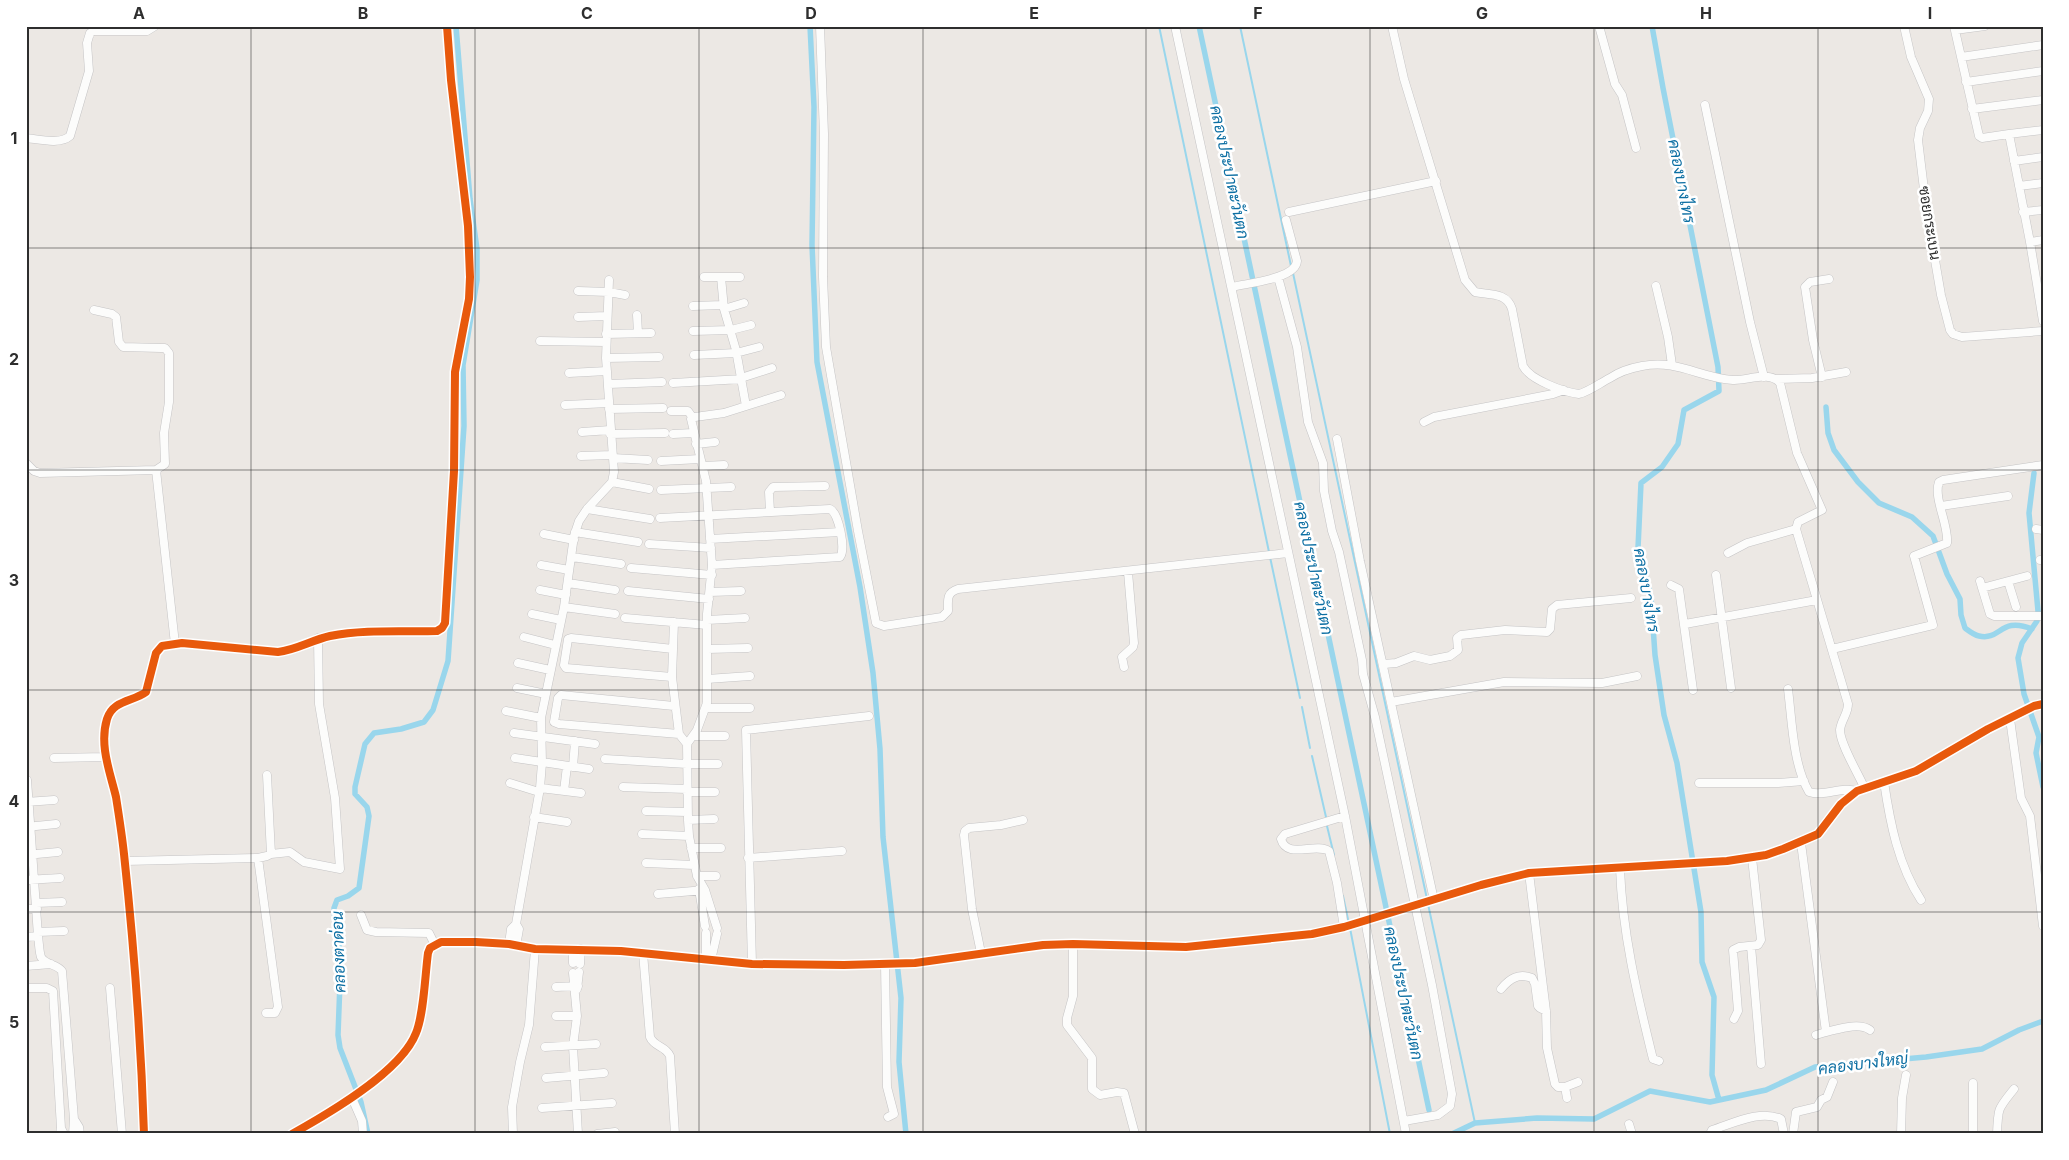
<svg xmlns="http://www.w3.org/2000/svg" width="2069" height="1160" viewBox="0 0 2069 1160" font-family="Inter,Sarabun,sans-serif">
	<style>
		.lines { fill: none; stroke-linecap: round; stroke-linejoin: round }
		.stream { stroke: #99d6ec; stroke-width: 2 }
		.canal { stroke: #99d6ec; stroke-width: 5.5 }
		.minor-casing { stroke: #c5c4c5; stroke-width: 9 }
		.minor { stroke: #fcfcfb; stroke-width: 8 }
		.cycleway-casing { stroke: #fff; stroke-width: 11 }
		.cycleway { stroke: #e8590c; stroke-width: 8 }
		.grid { fill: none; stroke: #2e2e2e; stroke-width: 1; stroke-opacity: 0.55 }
		.labels { text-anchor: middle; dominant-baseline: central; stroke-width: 5; stroke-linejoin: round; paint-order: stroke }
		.street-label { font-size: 15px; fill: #2e2e2e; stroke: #fff }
		.water-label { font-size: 16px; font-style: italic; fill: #0d6fa3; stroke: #fff }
		.neatline { fill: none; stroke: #2e2e2e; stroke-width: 2 }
		.grid-label { font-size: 16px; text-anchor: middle; font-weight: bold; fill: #2e2e2e }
	</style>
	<rect width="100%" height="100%" fill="#ece8e4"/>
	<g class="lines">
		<!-- stream -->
		<path class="stream" d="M1159,26L1269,552
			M1240,26L1291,266
			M1293,273L1427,899
			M1270,557L1300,698
			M1302,707L1310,748
			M1312,756L1326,817
			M1327,826L1334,855
			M1343,896L1349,924
			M1428,904L1475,1123
			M1350,928L1390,1134"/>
		<!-- canal -->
		<path class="canal" d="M810,26L814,107L812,245L817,362L860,587L873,673L880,749L883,837L901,998L899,1062L906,1134
			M1199,26L1429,1110
			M1652,26L1663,88L1718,367L1719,391L1684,410L1678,444L1662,467L1641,483L1638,548L1651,597L1655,655L1664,715L1677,763L1701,912L1702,962L1714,997L1712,1075L1719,1100
			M1826,407L1828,433L1834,450L1858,482L1879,503L1912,517L1933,536L1947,574L1960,599L1961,615L1965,628C1969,631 1974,635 1979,636C2001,641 2000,616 2032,629
			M2034,473L2029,513L2038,611L2037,621L2022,643L2018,658L2024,694L2039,737L2036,753L2043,787
			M368,1134L361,1102L340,1048L338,1035L341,956L335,922L334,908L337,900L348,896L359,888L369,816L367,807L355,794V787L365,744L374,733L401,729L424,722L433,710L448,661L464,426L463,365L477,280V249L470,199L456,26
			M1452,1134L1475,1123L1537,1118L1594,1119L1650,1091L1710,1102L1766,1090L1815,1067L1926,1057L1982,1049L2019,1030L2043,1021"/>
		<defs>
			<path id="minor" d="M820,26L824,134L823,277L826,347L858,531L876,623L884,626L942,617L948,611C948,600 946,593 958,589L1288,553
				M1175,26L1345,816L1406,1134
				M1392,26L1404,79L1465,280L1475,292C1489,295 1507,292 1512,309L1523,366C1530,380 1564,392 1579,394C1590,391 1600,383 1610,378C1619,372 1631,368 1642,366C1677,359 1700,378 1733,380C1747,381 1770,370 1780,383L1797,453L1822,510L1798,522L1796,529L1848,704C1848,714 1841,720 1840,730C1840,744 1858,773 1864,787
				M1599,26L1615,84L1622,95L1636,148
				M1904,26L1911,57L1929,99L1928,111L1920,128L1918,140L1927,214L1941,295L1950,330L1953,334L1962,337L2043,331
				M1954,26L1979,136L1982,138L2009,134L2030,242L2043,321
				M1955,30L1985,26
				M1961,57L2043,45
				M1966,82L2043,71
				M1705,105L1750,322L1764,377
				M1972,109L2043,100
				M2009,134L2043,130
				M26,138C38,139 60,145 70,136L89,71L87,43L90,33L94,31H147L155,26
				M2014,161L2043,157
				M2019,186L2043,183
				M1289,212L1436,181
				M2023,212L2043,210
				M2030,242L2043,240
				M704,277H740
				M721,277L724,309L736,350L746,406
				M1278,277L1297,347L1308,422L1323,463L1324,491L1332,531L1339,552L1345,580L1362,660L1363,674L1375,717L1432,985L1452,1094L1450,1106L1438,1115L1404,1121
				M1656,286L1668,337L1672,365
				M1232,287C1247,283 1296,279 1297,261L1286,220
				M578,291L609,292L625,295
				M693,306L723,305
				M724,309L744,303
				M637,315L638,333
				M578,317L607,316
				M693,331L731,330L751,325
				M606,334L651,333
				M540,341L606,342
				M694,355L736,353L759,347
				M606,358L659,357
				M569,373L607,371
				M1822,377L1813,340L1805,287L1810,282L1829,279
				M741,378L772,368
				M1776,379L1812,378L1846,372
				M673,383L742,379
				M609,384L662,382
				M565,405L609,403
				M609,409L663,408
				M671,411H688L693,418
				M1424,422L1434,417L1553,394L1564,390
				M582,432L610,430
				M610,434L665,433
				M673,434L693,433
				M1337,439L1360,561L1434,900
				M696,444L715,442
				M581,456L613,455
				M613,458L648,460
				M661,461L700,459
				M26,463L34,471L40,473L156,470L165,464L164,433L169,402V353L165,348H161L123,347L119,342L116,317L112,314L94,310
				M703,466L724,465
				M156,470L175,644
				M612,482L649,489
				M661,490L731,487
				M1941,506L2008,496
				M587,509L650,519
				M770,512L769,492L773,487L825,486
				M660,518L830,509C839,513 846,550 840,557L712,565
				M2036,529L2043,530
				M575,532L638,542
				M544,534L574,540
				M710,539L840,532
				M649,544L711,548
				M1728,553L1747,543L1796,529
				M572,557L621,564
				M2040,560H2043
				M541,565L569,570
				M631,568L712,575
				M1716,575L1731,688
				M1980,581L1990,614L1994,616H2043
				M2008,581L2016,607
				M568,583L615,590
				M1671,585L1679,589L1693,690
				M1982,588L2027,576
				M540,590L566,595
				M628,591L709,599
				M710,592L741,591
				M564,607L615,614
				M532,614L561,620
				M625,618L707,625
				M707,620L745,618
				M674,622L672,677L679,734
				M1685,624L1817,600
				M524,637L555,645
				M707,649L748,648
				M1832,649L1933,625L1914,556L1947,543C1949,525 1933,498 1939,482L1943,480L2043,465
				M518,663L550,670
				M1384,664L1396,663L1414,656L1430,660L1450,656L1458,650L1457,638L1461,635L1505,630L1547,632L1550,629L1552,609L1557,605L1631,598
				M1124,667L1122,657L1133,647L1134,643L1128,572
				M672,677L566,668L564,665L568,639L571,638L673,649
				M707,679L750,676
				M517,688L546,694
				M1788,689C1792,721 1793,765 1809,792C1825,797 1841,786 1857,791
				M1391,702L1504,682L1602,683L1637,676
				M674,706L561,695L558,698L554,722L559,724L679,734L687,744
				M706,708H750
				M506,711L541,718
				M2010,719L2021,798L2030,816L2043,926
				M514,733L595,744
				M694,736H725
				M54,758L106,757
				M515,758L589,769
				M605,759L687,764H718
				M573,767L575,741
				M267,775L271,854
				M27,780L38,936C39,942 39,951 41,957C45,965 57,964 62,971L74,1119
				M1884,782C1890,822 1898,865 1921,900
				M510,783L539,792
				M1699,783H1778L1804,781
				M623,787L687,789
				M540,788L581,793
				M564,791L567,766
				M687,792H715
				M26,802L54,800
				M646,811L687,812
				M534,817L567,822
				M688,820L714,819
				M26,827L56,824
				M642,834L689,836
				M1801,843L1826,1032L1816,1035
				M691,848H721
				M26,855L58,852
				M258,858L278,1007L275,1013H266
				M748,858L842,851
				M125,861L258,858L267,856L271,854L290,852L304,862L340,869L335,798L319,704L318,638
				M646,863L694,865
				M1620,868C1622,931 1637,994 1652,1055L1653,1059L1659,1061
				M1529,873L1546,1011L1547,1048L1555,1084L1558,1087H1565L1567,1098
				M697,876H716
				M26,880L60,878
				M699,889L705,926
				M658,894L705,890
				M36,903L62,902
				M26,909H37
				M361,915L367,930L376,932L429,933L435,945
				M1344,927L1337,883L1329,851C1315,842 1287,860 1281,839L1285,834L1345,816
				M717,928L705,890L697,876L689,836L688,820L687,744L697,730L707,703V614L712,565L706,481L691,419L695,417L724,413L781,395
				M38,932L64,931
				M706,933V960
				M26,937L38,936
				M509,944L511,929L516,924
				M1073,944V996L1067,1018V1025L1092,1058V1089L1100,1095L1117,1092L1124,1093L1135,1134
				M516,946L519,929L516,924L540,788L542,763L541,718L564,607L574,536L579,521L587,509L612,482L614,472L606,358L609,280
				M1751,946L1761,1064
				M573,950V963
				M643,953L650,1037C654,1047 666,1046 670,1056L675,1134
				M981,953L972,909L964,835L965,831L969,828L1001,825L1023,820
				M711,960L717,934
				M580,964L581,949
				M752,964L746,730L869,716
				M885,964L887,1087L894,1114L888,1117
				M26,966L51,964
				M573,973L577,1016L573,1046L578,1134
				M556,987L578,986
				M26,988H47L53,991L61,1128
				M110,988L122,1134
				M577,989L579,972
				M1501,989C1510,978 1519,973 1532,978L1535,984L1538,1006L1540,1008L1546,1011
				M556,1016H577
				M1734,1019L1738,1011L1733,950L1739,947L1758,945L1761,940L1752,858
				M1826,1032C1839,1029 1859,1022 1870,1030
				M545,1047L596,1044
				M546,1078L604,1073
				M1565,1087L1578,1082
				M352,1098L362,1121L363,1134
				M542,1108L612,1103
				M1629,1124L1632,1134
				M60,1134L61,1128L64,1134
				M73,1134L74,1119L79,1127L80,1134
				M144,1134C141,1040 134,947 124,854C122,835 119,816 116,797C110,772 99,745 107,719C113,700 132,702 146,692L156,653L162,646L182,643L278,652C296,650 312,640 330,636C365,629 401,632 437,631L442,628L445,623L454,471L455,372L469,299L470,277L468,226L451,80L447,26
				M292,1134C328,1114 401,1072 416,1033C424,1014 425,975 428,953L430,948L441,942H476L509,944L535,949L621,951L752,964L844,965L915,963L1043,945L1073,944L1186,947L1312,934L1344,927L1481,885L1529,873L1727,861L1766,855L1783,849L1818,834L1841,804L1857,791L1916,771L1988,729L2034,706L2043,704
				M513,1134L512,1107L520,1062L529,1025L535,949
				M597,1134L615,1132
				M1710,1134L1712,1130C1732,1124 1760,1109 1781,1119L1784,1134
				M1793,1134L1796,1112L1817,1107L1821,1100L1827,1097L1833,1082
				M1901,1134L1902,1098L1906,1075
				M1973,1134V1083
				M1997,1134C1998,1107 1998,1109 2014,1089"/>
		</defs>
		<!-- minor casing -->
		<use href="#minor" class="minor-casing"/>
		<!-- minor -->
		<use href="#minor" class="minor"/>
		<defs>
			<path id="cycleway" d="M144,1134C141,1040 134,947 124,854C122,835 119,816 116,797C110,772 99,745 107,719C113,700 132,702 146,692L156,653L162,646L182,643L278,652C296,650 312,640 330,636C365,629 401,632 437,631L442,628L445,623L454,471L455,372L469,299L470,277L468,226L451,80L447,26
				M292,1134C328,1114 401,1072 416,1033C424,1014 425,975 428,953L430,948L441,942H476L509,944L535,949L621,951L752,964L844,965L915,963L1043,945L1073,944L1186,947L1312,934L1344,927L1481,885L1529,873L1727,861L1766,855L1783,849L1818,834L1841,804L1857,791L1916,771L1988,729L2034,706L2043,704"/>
		</defs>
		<!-- cycleway casing -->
		<use href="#cycleway" class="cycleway-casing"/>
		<!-- cycleway -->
		<use href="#cycleway" class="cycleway"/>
	</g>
	<!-- grid -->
	<path class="grid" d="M251,26V1134M475,26V1134M699,26V1134M923,26V1134M1146,26V1134M1370,26V1134M1594,26V1134M1818,26V1134M26,248H2043M26,470H2043M26,690H2043M26,912H2043"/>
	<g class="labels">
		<!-- street labels -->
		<g class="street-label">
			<text transform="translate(1930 223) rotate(81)">ซอยกระเบน</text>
		</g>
		<!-- water labels -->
		<g class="water-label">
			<text transform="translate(1230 172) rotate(78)">คลองประปาตะวันตก</text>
			<text transform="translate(1682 181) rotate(79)">คลองบางไทร</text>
			<text transform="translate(1314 568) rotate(78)">คลองประปาตะวันตก</text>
			<text transform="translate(1647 590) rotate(80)">คลองบางไทร</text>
			<text transform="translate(338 952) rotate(-92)">คลองตาด่อน</text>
			<text transform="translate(1404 993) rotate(78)">คลองประปาตะวันตก</text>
			<text transform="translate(1863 1063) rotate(-7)">คลองบางใหญ่</text>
		</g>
	</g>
	<!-- border -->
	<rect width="2069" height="1160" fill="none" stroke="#ffffff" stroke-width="55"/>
	<rect x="28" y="28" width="2014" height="1104" class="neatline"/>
	<g class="grid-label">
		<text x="139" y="19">A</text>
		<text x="363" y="19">B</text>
		<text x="587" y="19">C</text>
		<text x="811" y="19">D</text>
		<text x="1034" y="19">E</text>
		<text x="1258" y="19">F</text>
		<text x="1482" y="19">G</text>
		<text x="1706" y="19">H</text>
		<text x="1930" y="19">I</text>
		<text x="14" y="144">1</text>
		<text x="14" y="365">2</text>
		<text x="14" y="586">3</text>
		<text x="14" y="807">4</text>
		<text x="14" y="1028">5</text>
	</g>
</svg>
